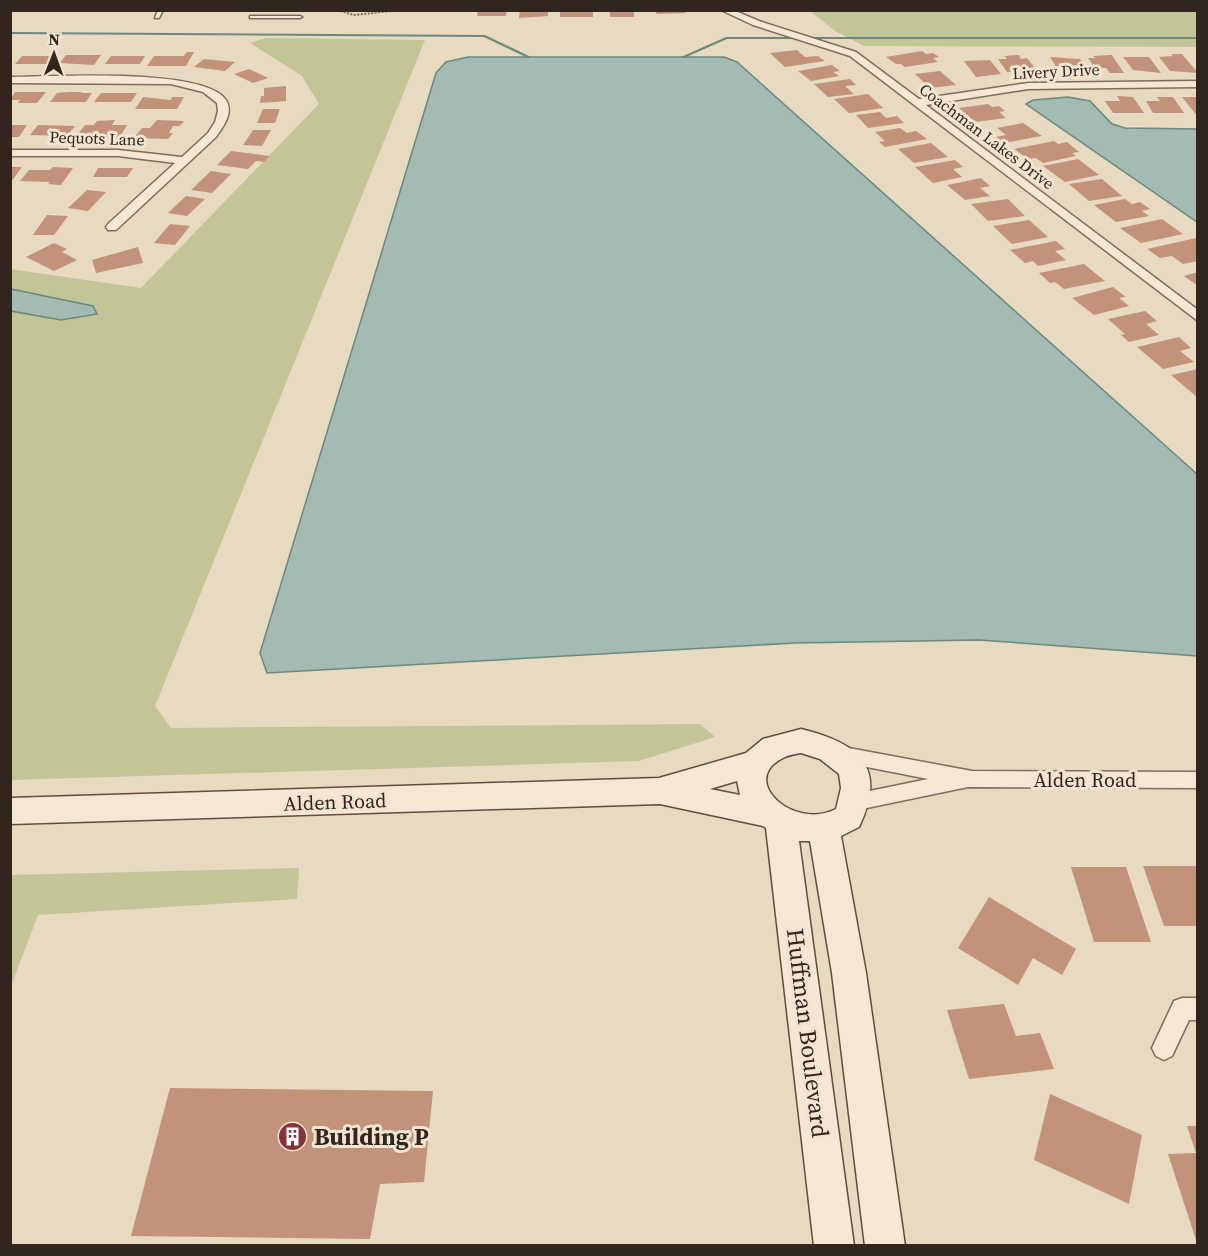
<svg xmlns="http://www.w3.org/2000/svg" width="1208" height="1256" viewBox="0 0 1208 1256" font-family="'Source Serif 4',serif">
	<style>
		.green { fill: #c4c596 }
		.water { fill: #a3bbb2; stroke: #6b887e; stroke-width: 1.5 }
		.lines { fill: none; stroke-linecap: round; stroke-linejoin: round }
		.stream { fill: #6b887e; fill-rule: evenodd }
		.building { fill: #c3927a }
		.lane-casing { stroke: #806b5a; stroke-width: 3 }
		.street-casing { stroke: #806b5a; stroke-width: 3 }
		.secondary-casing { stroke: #624c3e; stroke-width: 3 }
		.path { stroke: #806b5a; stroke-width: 2; stroke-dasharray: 2 1.5; stroke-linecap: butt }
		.lane { fill: #f4e7d3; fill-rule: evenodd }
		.street { fill: #f4e7d3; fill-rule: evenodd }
		.secondary { fill: #f4e7d3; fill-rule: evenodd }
		.labels { text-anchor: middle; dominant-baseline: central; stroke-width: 6; stroke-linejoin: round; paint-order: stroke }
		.far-street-label { font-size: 16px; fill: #31251d; stroke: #f1e4d0 }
		.street-label { font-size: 20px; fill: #31251d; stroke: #f1e4d0 }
		.near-street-label { font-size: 24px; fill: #31251d; stroke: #f1e4d0 }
		.near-poi-label { font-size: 24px; font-weight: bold; fill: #31251d; stroke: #f1e4d0; text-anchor: start }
	</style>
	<rect width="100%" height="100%" fill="#e8d9c1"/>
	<!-- green -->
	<path class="green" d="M810,11H1197V47L864,46L835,31Z
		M266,38L425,40L155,706L171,728L700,724L715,737L639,761L11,780V311L61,320L92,306L11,289L10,269L141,288L319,104L302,76L250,43Z
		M299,868L297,899L38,915L11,986V875Z"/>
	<!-- water -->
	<path class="water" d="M468,57H724L737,62L1197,474V656L979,640L795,643L267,673L260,653L436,73L446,62Z
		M1068,97L1090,101L1112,124L1125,128L1197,129V222L1026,104L1033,100Z
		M11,289L93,306L97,314L61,320L11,311Z"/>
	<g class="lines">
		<!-- stream -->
		<path class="stream" d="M10,32L485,35L531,57L528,58L484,37L10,34Z
			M726,37H1198V39H727L684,58L681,57Z"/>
	</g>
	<!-- building -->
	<path class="building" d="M478,10H507L506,16H477Z
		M520,10H548V16L519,18Z
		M560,10H593V17H560Z
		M610,10H634V17H610Z
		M654,10H684L686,13L657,14Z
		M797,50L805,57L818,56L825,61L785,67L770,53Z
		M922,51L926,54L933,53L939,57L933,58L938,62L905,67L901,64H896L886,57Z
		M187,52H194L186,66H147L154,56H184Z
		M1171,54H1182L1198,73L1170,71L1159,57L1173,56Z
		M66,55H101L94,65L60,63Z
		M1019,55L1021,59L1027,58L1038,72H1007L998,59H1007L1005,56Z
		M1112,55L1124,73H1110L1106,68H1095L1088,58H1095L1093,56Z
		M22,56H56L49,64H15Z
		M111,56H145L140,64H105Z
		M1050,57L1080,59L1089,73H1074L1071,68H1057Z
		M1123,57H1149L1161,73L1133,70Z
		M204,59L235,62L225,71L194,67Z
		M990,60L1001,74L976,77L964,61Z
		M832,65L840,71L833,72L839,76L811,81L798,71Z
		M249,69L268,78L253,83L234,74Z
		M940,71L956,85L930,88L915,74Z
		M850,79L856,85L845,86L854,94L828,97L814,84Z
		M286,86V101L260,103L261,96H264V88Z
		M15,92H46L37,103H18L20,100H10Z
		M68,92H82L81,93H92L86,102H50L57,93Z
		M101,93H137L131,102H94Z
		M868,94L883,108L849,113L834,99Z
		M1117,96L1133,97L1144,113H1113L1105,101H1120Z
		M143,97L171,100L172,97H184L177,109H135Z
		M1157,97H1173L1184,113H1153L1146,101H1160Z
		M1182,97H1198V117Z
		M988,104L992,107L999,106L1005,111L999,112L1006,118L975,122L959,108Z
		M263,109H280L275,123H257Z
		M880,112L886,118L897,116L904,123L868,128L856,115Z
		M115,120L112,125H127L119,138L77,136L85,125H94L97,121Z
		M157,120L184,121L180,126H173L169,133H173L168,139L134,138L142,128H150Z
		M1023,123L1042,136L1004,143L996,137L1006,135L997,128Z
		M10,125H27L19,137H10Z
		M38,125L75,126L67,136L30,135Z
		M900,128L907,133L916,131L927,139L885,147L879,142L885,141L875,132Z
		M253,130H271L262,146L243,145Z
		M1054,141L1058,144L1067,142L1079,152L1072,153L1076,156L1043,163L1036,158L1028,159L1014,149Z
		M931,143L948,157L914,163L898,149Z
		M231,151L270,156L264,162L256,161L248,169L217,165Z
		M1078,159L1099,175L1065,182L1043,166Z
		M955,160L963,167L953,169L962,177L933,183L915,167Z
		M10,167H22L10,183Z
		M53,167L73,168L61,185L48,184L50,182L20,181L29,170H50Z
		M98,168H133L127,177H93Z
		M211,171L231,174L212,193L191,190Z
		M981,178L990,186L980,188L990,196L965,200L947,185Z
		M1102,179L1122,196L1089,201L1069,184Z
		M87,190L106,192L88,211L68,208Z
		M186,196L205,199L187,216L168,213Z
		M1008,199L1025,216L988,221L971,204Z
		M1125,199L1132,204L1140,202L1150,209L1142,211L1149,216L1116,222L1094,205Z
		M47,215L68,216L54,235H33Z
		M1162,219L1183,234L1141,243L1120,228Z
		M1029,220L1048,237L1012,244L993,226Z
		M170,224L190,226L175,245L154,243Z
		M1196,238L1198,261L1183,264L1172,256L1160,258L1147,249Z
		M1056,241L1065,249L1055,251L1066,260L1038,266L1033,261L1025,263L1010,250Z
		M54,243L67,249L62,252L77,260L54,271L26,257Z
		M138,247L143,263L96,273L92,260Z
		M1084,264L1105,281L1064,289L1055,282L1050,283L1039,273Z
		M1198,272V286L1184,276Z
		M1113,287L1126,297L1119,298L1129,306L1094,315L1072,298Z
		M1145,311L1157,321L1146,324L1159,335L1129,342L1121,335L1125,334L1108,319Z
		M1179,337L1191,348L1180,351L1194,362L1163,369L1137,347Z
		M1198,369V398L1171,375Z
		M1143,866H1198V926H1164Z
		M1071,867H1126L1151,942H1094Z
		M989,897L1076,949L1062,975L1033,958L1018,985L958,948Z
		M1004,1004L1016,1036L1040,1033L1054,1069L969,1079L947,1010Z
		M170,1088L433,1091L424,1182L380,1184L370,1239L131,1236Z
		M1050,1094L1142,1135L1129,1204L1034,1160Z
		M1187,1126H1198L1197,1243L1168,1154L1196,1153Z"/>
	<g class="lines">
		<defs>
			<path id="lane" d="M158,10H163L159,18H155Z
				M252,16H300L302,17L300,18H250V16Z"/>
			<path id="street" d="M721,10H733L759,21L856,52L919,99L1028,83L1198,81V87L1028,89L926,105L1198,310V321L850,56L753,25Z
				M10,77C51,77 204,67 226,100C234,113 223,127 216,137L116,230H108L106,227L108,224L175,163L118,156H10V150H118L182,157L208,133L215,122L218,111L217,103L203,92L171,84L10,83Z
				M838,746L972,771L1198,772V788L968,787L857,810L850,807L847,801L850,795L928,779L831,760L828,754L831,748Z
				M1182,998H1198V1020H1189L1172,1056L1164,1060L1156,1056L1152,1048L1174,1001Z"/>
			<path id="secondary" d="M801,729C859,743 888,767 859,827L841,836L866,973L905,1246H865L832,973L810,841H799L854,1246H814L766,828L763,826L660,804L10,824V798L659,778L746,753L763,739ZM801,753L820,759L839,774L841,788L836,809C793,831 738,780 783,758C788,755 795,754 801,753ZM737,781L740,795L710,789Z"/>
		</defs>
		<!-- lane casing -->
		<use href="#lane" class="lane-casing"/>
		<!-- street casing -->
		<use href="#street" class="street-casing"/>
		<!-- secondary casing -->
		<use href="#secondary" class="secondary-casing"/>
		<!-- path -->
		<path class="path" d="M337,10L354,15L400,10"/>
		<!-- lane -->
		<use href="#lane" class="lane"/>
		<!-- street -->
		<use href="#street" class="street"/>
		<!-- secondary -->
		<use href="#secondary" class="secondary"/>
	</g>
	<!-- icons -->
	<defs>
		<symbol id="building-disc" viewBox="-11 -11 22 22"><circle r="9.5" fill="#893139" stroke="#f1e4d0"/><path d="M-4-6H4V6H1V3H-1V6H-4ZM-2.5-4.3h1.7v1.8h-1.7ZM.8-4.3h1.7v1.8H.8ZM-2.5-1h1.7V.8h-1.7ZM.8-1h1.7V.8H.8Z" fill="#fff"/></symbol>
	</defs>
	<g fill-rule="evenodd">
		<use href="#building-disc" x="276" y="1120" width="33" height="33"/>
	</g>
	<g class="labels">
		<!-- far-street labels -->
		<g class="far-street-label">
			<text transform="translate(1056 71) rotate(-3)">Livery Drive</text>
			<text transform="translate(987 136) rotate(37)">Coachman Lakes Drive</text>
			<text transform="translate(97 138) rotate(2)">Pequots Lane</text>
		</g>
		<!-- street labels -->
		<g class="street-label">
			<text x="1085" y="780">Alden Road</text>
			<text transform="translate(335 802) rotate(-2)">Alden Road</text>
		</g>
		<!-- near-street labels -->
		<g class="near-street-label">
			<text transform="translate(808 1033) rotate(83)">Huffman Boulevard</text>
		</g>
		<!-- near-poi labels -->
		<g class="near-poi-label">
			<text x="314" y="1136">Building P</text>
		</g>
	</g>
	<!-- border -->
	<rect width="1208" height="1256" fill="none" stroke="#31251d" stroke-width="24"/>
	<!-- north arrow -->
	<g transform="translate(54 54) rotate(1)" stroke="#f1e4d0" stroke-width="4.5" paint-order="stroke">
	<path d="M0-4.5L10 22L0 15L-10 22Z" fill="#31251d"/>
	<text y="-9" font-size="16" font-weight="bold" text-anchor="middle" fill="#31251d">N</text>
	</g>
</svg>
